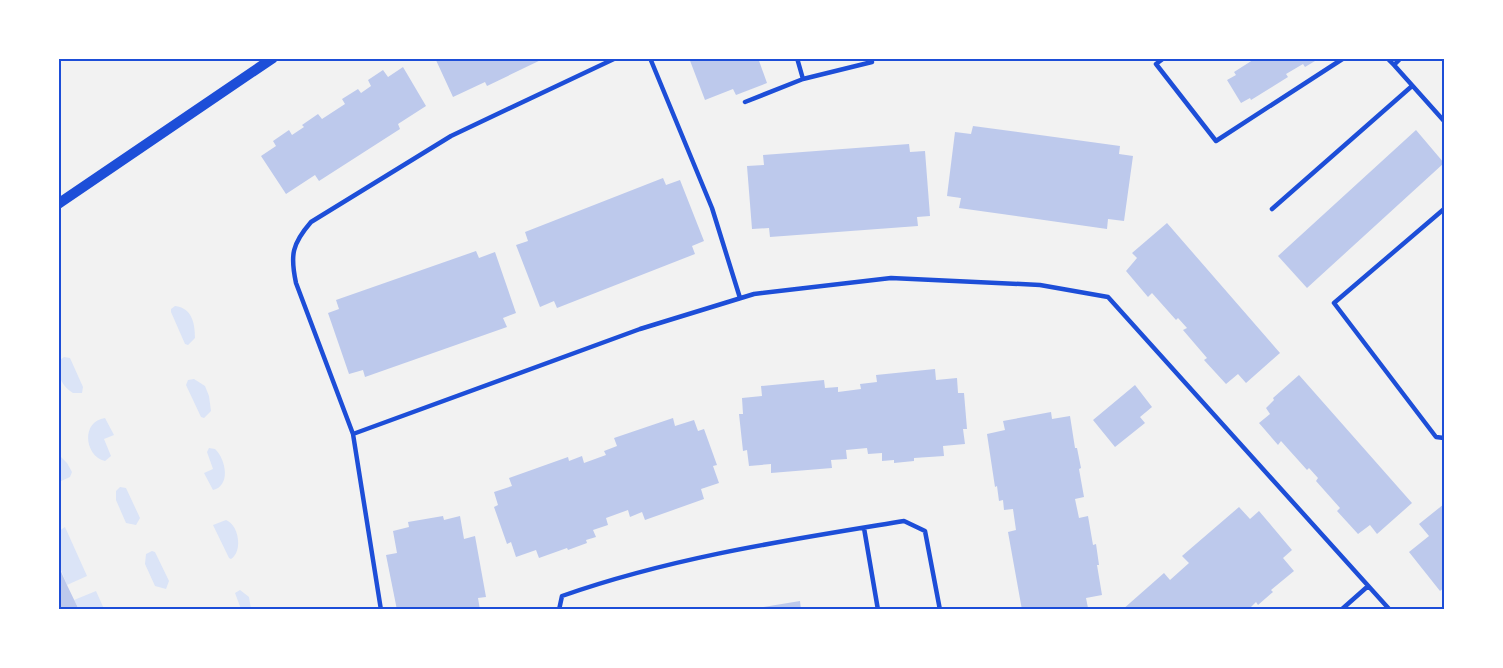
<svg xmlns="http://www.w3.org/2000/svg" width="1503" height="668" viewBox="0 0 1503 668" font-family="Poppins,sans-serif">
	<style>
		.green { fill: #dbe4f7 }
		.building { fill: #bdc9ec }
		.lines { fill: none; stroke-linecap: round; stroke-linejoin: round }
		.service { stroke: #1d4ed8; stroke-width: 4.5 }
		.tertiary { stroke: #1d4ed8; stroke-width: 10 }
		.neatline { fill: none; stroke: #1d4ed8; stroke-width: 2 }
	</style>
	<rect width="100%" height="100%" fill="#f2f2f2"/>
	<!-- green -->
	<path class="green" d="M175,306C192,308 195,323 195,338L188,345L185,344L171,312V309Z
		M64,357L70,358L83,387L82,393H73C61,386 56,373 60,360Z
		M194,379L205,386L209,396L211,411L204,418L201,417L186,385L188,380Z
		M105,418L114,435L104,439L111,456L105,461C84,456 81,421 105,418Z
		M209,448L215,449C226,459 231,486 213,490L204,473L213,469L207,452Z
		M59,455L67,463L72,472L70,477L59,482Z
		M120,487L126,488L140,518L136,525L126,523L116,500V491Z
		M226,520C239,525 243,551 231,559L229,558L213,525Z
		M65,527L87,576L67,585L59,565V531Z
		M152,551L155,552L169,581L166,589L155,586L145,564L146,554Z
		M240,590L249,597L251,609H241L235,593Z
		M96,591L104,609H79L74,600Z"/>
	<!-- building -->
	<path class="building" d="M435,58H545L487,86L485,82L453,97Z
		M689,58H758L767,83L736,95L733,89L705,100Z
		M1256,58H1320L1305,67L1303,64L1286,74L1288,77L1251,100L1250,98L1241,103L1227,80L1236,75L1234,72Z
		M403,67L426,106L398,124L400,129L319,181L315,175L286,194L261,156L276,146L273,141L289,130L292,135L304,127L302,125L318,114L322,119L345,104L342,99L358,89L361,93L371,86L368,80L383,70L388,77Z
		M973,126L1120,146L1119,154L1133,156L1124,221L1108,219L1107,229L959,208L961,198L947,196L955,132L971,134Z
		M1416,130L1444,163L1307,288L1278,256Z
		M909,144L910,152L925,151L930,216L917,217L918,226L770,237L769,228L752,229L747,166L764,165L763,155Z
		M663,178L666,185L680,180L704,241L692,246L695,254L557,308L554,301L540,307L516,245L528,241L525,232Z
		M1167,223L1280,353L1246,383L1238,374L1226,384L1204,360L1207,358L1183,330L1187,328L1178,318L1176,320L1152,293L1148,297L1126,271L1137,258L1132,253Z
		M476,251L479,258L495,252L516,313L503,318L507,327L365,377L363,370L349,374L328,313L339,309L336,300Z
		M935,369L936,380L957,378L958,393H964L967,429H963L965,444L943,446L944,456L914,458V461L894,463V460L882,461V453L868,454L867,448L846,450L847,459L831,460L832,468L771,473V464L749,466L747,450L743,451L739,414H743L742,398L762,396L761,386L824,380L825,388L838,387V392L861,389L860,384L877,382L876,375Z
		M1299,375L1412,503L1377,534L1370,525L1358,534L1337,511L1340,508L1316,481L1318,478L1309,468L1307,470L1281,441L1278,445L1259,423L1270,414L1266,408L1274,400L1273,398Z
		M1135,385L1152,407L1140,417L1145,423L1115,447L1093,420Z
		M1051,412L1052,419L1070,416L1075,448H1077L1081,468L1079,469L1084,497L1075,499L1079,518L1088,516L1093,545L1096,544L1099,565H1097L1102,595L1086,598L1088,608L1078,610H1040L1039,607L1022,610L1008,532L1016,530L1013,509L1004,510L1003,500L999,501L997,486L995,487L987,434L1005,430L1003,421Z
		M673,418L675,426L694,420L698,431L704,429L717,465L713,466L719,483L701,489L704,499L645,520L642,512L630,517L628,510L606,518L608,525L593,530L596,537L586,540L587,543L568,550L567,548L539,558L536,550L516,557L511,542L507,544L494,507L498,505L494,492L512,486L509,478L568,457L569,461L582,456L584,463L606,455L604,451L617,446L614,438Z
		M1444,504V588L1440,591L1409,552L1429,536L1419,524Z
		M1239,507L1250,519L1259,511L1292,550L1283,558L1294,571L1271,590L1273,592L1258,605L1256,602L1248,610H1122L1164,573L1170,580L1189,563L1182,556Z
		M443,516L444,520L460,516L464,539L475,536L486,597L478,598L480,610H397L386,555L397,553L393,531L409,527L408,522Z
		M58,565L67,585L79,610H58Z
		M800,601L801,610H758V608Z"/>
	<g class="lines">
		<!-- service -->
		<path class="service" d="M650,58L712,208L740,298
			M797,58L803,79L872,62
			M1164,58L1156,64L1216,141L1344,58
			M1387,58L1394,65
			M1401,58L1394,65L1444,121
			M745,102L803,79
			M1272,209L1412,86
			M1444,209L1334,303L1436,437L1444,438
			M353,434L640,329L754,294L891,278L1040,285L1108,297L1390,610
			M864,528L878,610
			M381,610L353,434L296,283C290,255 292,244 311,222L451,136L616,58
			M559,610L562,596C673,557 788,540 904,521L925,531L940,610
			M1341,610L1367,587"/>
		<!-- tertiary -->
		<path class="tertiary" d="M58,204L273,58"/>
	</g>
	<!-- border -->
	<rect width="1503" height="668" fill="none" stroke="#ffffff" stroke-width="120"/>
	<rect x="60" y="60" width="1383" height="548" class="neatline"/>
</svg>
